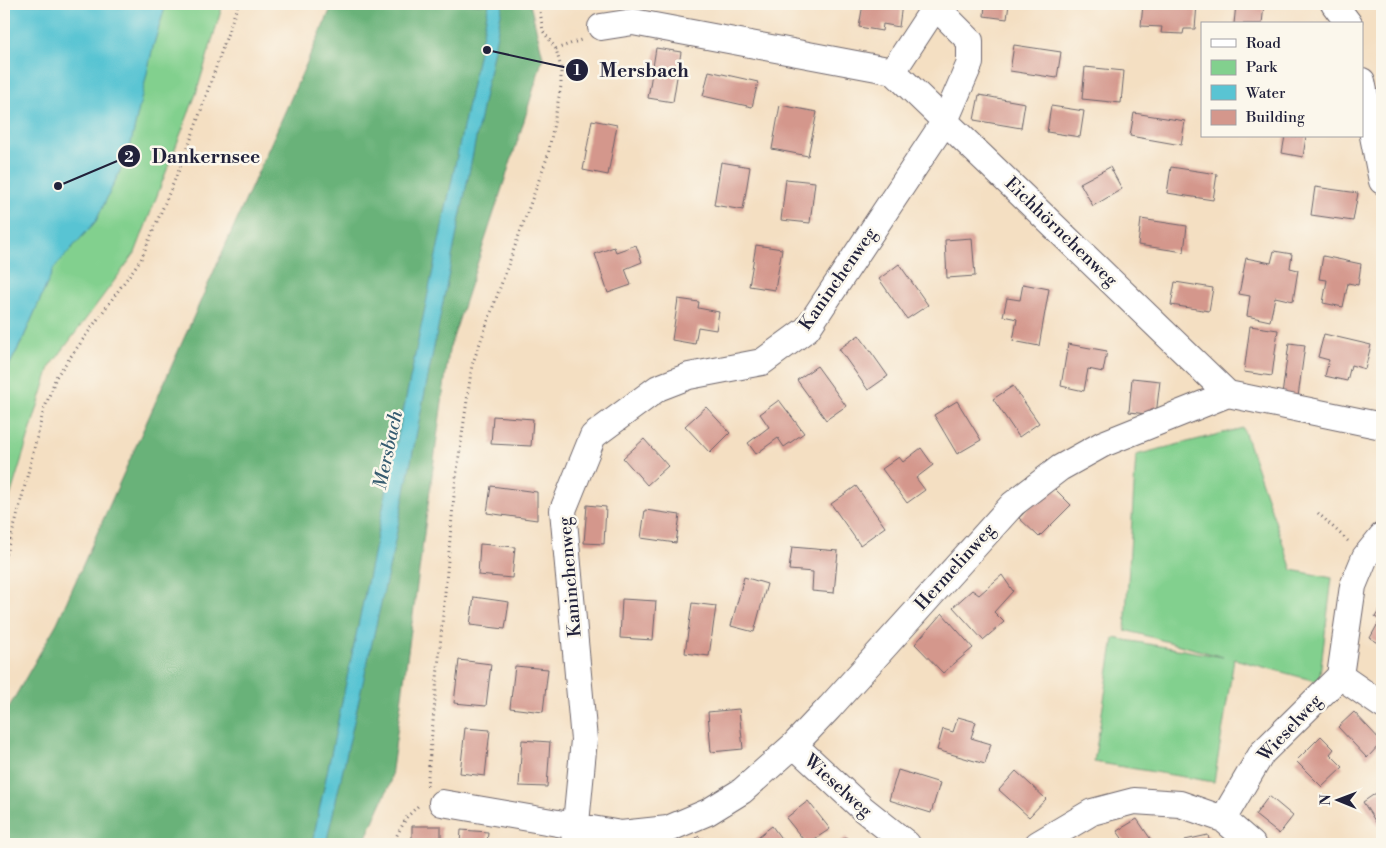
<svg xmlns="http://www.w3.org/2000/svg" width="1386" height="848" viewBox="0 0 1386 848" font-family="'Libre Bodoni',serif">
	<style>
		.green { fill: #82d08e; stroke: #527964 }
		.forest { fill: #69b279; stroke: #466a5a }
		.water { fill: #59c4d3; stroke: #3e7387 }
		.building { fill: #d4978c }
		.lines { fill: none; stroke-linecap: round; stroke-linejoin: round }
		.minor-casing { stroke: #6c646a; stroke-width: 28 }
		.path { stroke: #6c646a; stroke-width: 3; stroke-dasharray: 1 4; stroke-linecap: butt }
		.minor { stroke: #fff; stroke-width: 26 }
		.labels { text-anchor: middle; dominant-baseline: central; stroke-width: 5; stroke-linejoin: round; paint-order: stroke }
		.street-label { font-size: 18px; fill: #22223b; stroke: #fbf7ec }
		.water-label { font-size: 19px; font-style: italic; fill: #355b70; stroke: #fbf7ec }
		.leader { fill: none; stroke: #22223b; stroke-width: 2 }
		.callout-dot { fill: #22223b; stroke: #fbf7ec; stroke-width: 2 }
		.mark-label { font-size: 15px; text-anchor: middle; font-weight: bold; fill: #fff }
		.callout-label { font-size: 19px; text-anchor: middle; font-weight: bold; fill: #22223b; stroke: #fbf7ec; stroke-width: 5; stroke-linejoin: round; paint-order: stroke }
	</style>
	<rect width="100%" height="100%" fill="#fbf7ec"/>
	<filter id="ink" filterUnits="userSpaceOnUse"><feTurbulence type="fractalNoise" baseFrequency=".02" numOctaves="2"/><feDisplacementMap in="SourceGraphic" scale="10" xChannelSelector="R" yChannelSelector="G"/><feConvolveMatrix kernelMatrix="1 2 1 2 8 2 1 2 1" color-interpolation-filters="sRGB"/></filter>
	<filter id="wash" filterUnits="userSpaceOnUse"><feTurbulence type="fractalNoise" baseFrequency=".0096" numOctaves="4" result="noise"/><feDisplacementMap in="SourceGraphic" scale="20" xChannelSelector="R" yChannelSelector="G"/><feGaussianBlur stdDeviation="1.12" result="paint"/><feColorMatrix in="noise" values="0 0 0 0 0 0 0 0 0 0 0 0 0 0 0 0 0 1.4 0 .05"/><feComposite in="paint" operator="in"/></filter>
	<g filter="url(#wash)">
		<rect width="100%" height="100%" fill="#f4dfc2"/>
		<!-- green -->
		<path class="green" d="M166,4H223L196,94L135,253L50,367L4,516V375L22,341L54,267L96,221Z
			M1243,428L1292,570L1332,578L1319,682L1234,659L1214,782L1094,762L1114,638L1223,657L1125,630L1136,455Z"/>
		<!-- forest -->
		<path class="forest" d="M333,4H530L543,57L524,121L449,350L390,784L363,844H4V716L57,623Z"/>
		<!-- water -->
		<path class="water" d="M4,4H166L153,47L129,152L96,221L54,268L22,341L4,375Z
			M489,4H503L393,551L326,844H312Z"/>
		<g id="blocks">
			<!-- building -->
			<path class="building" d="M863,4H902L899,27L883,24L882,31L859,27Z
				M985,4H1009L1007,19L984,16Z
				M1143,4H1197L1195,29H1184L1183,34L1161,33L1162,27L1141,26Z
				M1236,4H1264L1262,24H1234Z
				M1014,45L1061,52L1057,78L1010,71Z
				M656,48L681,52L673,102L648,98Z
				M1085,67L1124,71L1121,103L1082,99Z
				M709,71L758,82L752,107L703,96Z
				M979,95L1025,103L1021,128L974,120Z
				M780,105L817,112L808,156L772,149Z
				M1051,106L1084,111L1080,137L1047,132Z
				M1134,113L1185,121L1181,145L1130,136Z
				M592,120L617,125L608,175L583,170Z
				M1285,136H1306L1303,157L1282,153Z
				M721,162L750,167L743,210L714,205Z
				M1110,167L1122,189L1093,206L1080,183Z
				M1171,167L1217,174L1213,200L1167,193Z
				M786,179L815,182L810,223L781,220Z
				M1315,187L1358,193L1353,221L1311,215Z
				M1141,219L1187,226L1184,252L1138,245Z
				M972,238L975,276L947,278L945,240Z
				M636,245L642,262L625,269L631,285L608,293L595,254L614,247L616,252Z
				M756,245L782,249L775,290L749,286Z
				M1274,251L1292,254L1290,268L1298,270L1293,301L1275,297L1270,321L1247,316L1250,296L1239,294L1246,258L1271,263Z
				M1323,256L1361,264L1358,285L1348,283L1343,307L1323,303L1327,280L1319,279Z
				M899,264L928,305L907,319L879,279Z
				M1175,282L1213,288L1209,311L1171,305Z
				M1023,284L1049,289L1039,346L1013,341L1017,319L1003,316L1007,298L1020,300Z
				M678,299L699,302L698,308L719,312L716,330L698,327L695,344L672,340Z
				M1250,326L1278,330L1272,376L1244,372Z
				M1324,334L1371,345L1365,369L1351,365L1347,381L1325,376L1329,360L1318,357Z
				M859,335L888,376L868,390L839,349Z
				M1289,343L1305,345L1298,397L1282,395Z
				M1068,344L1107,351L1103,372L1088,369L1084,391L1061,386Z
				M817,366L846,406L826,420L797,380Z
				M1132,378L1160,381L1156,415L1129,412Z
				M1013,386L1039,423L1019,437L993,399Z
				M779,400L804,433L784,447L778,438L756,454L748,443L769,427L760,414Z
				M957,401L981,440L957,454L934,415Z
				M706,407L730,433L710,453L685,426Z
				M493,416L533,419L531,446L491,444Z
				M644,439L668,466L647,485L623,458Z
				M921,448L933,465L916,478L925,490L907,503L882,469L899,457L903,462Z
				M1051,485L1071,505L1039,537L1019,518Z
				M491,486L537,492V520L487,513Z
				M856,486L885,527L860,545L831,504Z
				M587,505L606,507L604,544L584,543Z
				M645,510L680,515L676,543L641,538Z
				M480,544L515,547L512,578L478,575Z
				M792,547L838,551L834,593L812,591L813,572L789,570Z
				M1002,575L1013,591L994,612L1004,622L983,640L953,607L972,590L979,595Z
				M744,577L767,584L754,632L731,626Z
				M474,597L509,602L505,629L470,625Z
				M622,599L656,601L653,640L620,638Z
				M692,603L716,606L709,656L685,653Z
				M1382,606V645L1370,638L1380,620L1375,617Z
				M942,613L973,648L943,673L915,644Z
				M459,660L491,664L486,706L454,703Z
				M515,666L548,669L543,712L510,708Z
				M739,709L743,749L711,752L708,712Z
				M1354,712L1382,742L1367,758L1338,727Z
				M958,717L976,722L971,738L991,744L985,764L937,750L943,729L953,732Z
				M465,728L490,730L485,776L460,773Z
				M1321,736L1334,749L1330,754L1343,767L1322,787L1296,761Z
				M522,740L550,742L547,787L519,786Z
				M898,770L940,783L931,813L889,800Z
				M1016,771L1046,799L1029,817L999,790Z
				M1382,789V832L1363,802Z
				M1269,796L1293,816L1279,834L1255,815Z
				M808,801L830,829L807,844L786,818Z
				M1137,819L1154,844H1126L1117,831Z
				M412,826H441V844H412Z
				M772,826L785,844H751L750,843Z
				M461,830L488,832L487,844H460Z
				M1208,835L1210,844H1186L1185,840Z
				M699,836L704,844H687Z
				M846,837L851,844H837Z"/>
		</g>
	</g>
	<g filter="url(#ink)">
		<use href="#blocks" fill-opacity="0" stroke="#6c646a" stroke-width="1"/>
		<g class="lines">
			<defs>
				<path id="minor" d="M1334,4L1349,24
					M601,27L633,22L893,71L1228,394
					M893,71L935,7
					M1362,81L1382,181
					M1340,676L1382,705
					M794,745L863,809L907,844
					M442,803L621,834L668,829L708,812L742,791L794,745L830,707L1013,504L1060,468L1103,444L1228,394L1382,426
					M1223,819L1252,844
					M574,844L584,740L563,510L593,436L658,388L689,376L762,362L807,329L945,121L970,63V41L933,4
					M1038,844L1092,812L1134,801L1180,804L1223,819L1262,753L1340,676L1353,586L1365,557L1382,536"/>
			</defs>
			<!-- minor casing -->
			<use href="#minor" class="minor-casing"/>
			<!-- path -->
			<path class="path" d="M556,49L581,40
				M1318,513L1348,541
				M4,559L16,521L43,413L56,377L141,259L185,156L238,4
				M427,786L455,485L472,365L548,155L561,86V68L556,49L543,31L539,4
				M392,844L407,817L418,806"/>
			<!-- minor -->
			<use href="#minor" class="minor"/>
		</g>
	</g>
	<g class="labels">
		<!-- street labels -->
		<g class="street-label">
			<text transform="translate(1061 232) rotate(44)">Eichhörnchenweg</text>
			<text transform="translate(838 279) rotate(-55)">Kaninchenweg</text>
			<text transform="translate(955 567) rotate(-48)">Hermelinweg</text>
			<text transform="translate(570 577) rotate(-95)">Kaninchenweg</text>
			<text transform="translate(1290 728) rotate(-47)">Wieselweg</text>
			<text transform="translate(838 786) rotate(42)">Wieselweg</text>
		</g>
		<!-- water labels -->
		<g class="water-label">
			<text transform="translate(388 450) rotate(-78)">Mersbach</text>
		</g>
	</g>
	<!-- callouts -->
	<path class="leader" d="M487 50L577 70M58 186L129 156"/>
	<g class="callout-dot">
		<circle cx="487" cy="50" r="5"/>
		<circle cx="58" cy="186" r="5"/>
		<circle cx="577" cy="70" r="12"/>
		<circle cx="129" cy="156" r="12"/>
	</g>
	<g class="mark-label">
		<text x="577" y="75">1</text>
		<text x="129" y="162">2</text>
	</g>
	<g class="callout-label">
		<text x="644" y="77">Mersbach</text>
		<text x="206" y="163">Dankernsee</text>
	</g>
	<!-- margin -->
	<rect width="1386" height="848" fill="none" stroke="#fbf7ec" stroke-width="20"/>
	<!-- legend -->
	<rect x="1201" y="22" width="162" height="115" fill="#fbf7ec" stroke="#a4a2a5"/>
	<rect x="1211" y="39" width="25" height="8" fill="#ffffff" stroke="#a4a2a5"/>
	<text x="1246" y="48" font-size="15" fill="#22223b">Road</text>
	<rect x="1211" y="60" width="25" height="15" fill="#82d08e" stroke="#a4a2a5"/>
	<text x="1246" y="72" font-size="15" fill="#22223b">Park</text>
	<rect x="1211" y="85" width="25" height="15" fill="#59c4d3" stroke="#a4a2a5"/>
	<text x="1246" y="98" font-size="15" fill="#22223b">Water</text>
	<rect x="1211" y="110" width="25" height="15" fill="#d4978c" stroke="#a4a2a5"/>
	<text x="1246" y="122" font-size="15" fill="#22223b">Building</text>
	<!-- north arrow -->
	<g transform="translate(1338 800) rotate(271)" stroke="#fbf7ec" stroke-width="4" paint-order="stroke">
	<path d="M0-4L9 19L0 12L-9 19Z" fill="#22223b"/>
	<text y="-8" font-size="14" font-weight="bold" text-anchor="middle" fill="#22223b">N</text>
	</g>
</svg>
